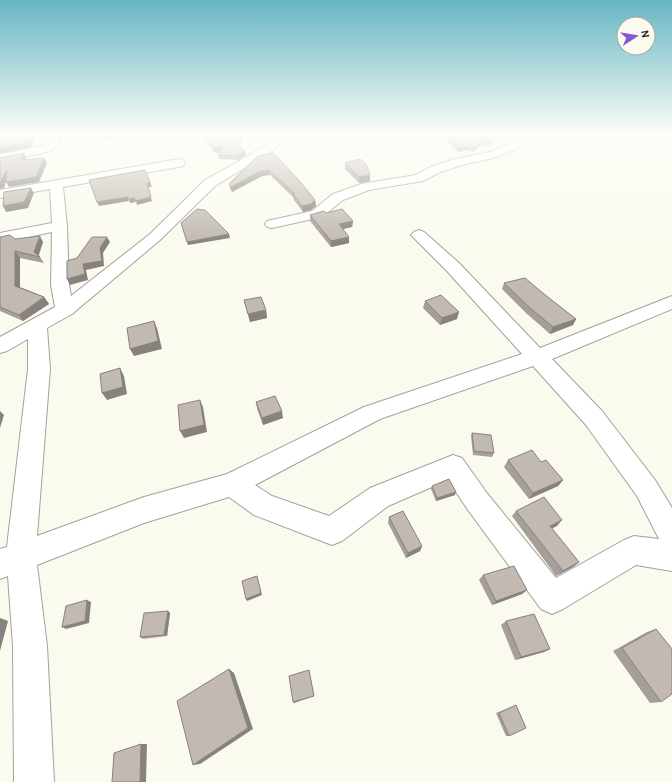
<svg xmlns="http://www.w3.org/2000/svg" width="672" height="782" viewBox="0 0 672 782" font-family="'Alegreya Sans',sans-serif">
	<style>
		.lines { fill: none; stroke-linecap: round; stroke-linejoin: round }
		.minor-casing { stroke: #a3a198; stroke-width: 2 }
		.minor { fill: #fff; fill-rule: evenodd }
		.wall { fill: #a69f99 }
		.shaded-wall { fill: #87827d }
		.building { fill: #c1b9b2; stroke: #87827d }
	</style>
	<rect width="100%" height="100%" fill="#fbfaef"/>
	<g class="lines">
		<defs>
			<path id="minor" d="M48,135H58L59,143L51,151L0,162V154L43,146L47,142Z
				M280,135H291L272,151L215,186L160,240L72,314L47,328L50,369L37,536L144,497L227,474L364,407L522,354L447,271L411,235L414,232L419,230L424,232L459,263L540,348L672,296V309L552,359L602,411L655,480L672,508V571L636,565L563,609L552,614L541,609L468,510L448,480L388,506L342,541L332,545L254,515L229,497L144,523L37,565L47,646L54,782H14L13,646L8,576L0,579V549L7,547L28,369V339L7,351L0,353V337L55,307L51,285L52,232L0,243V233L52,223L50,189L0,198V190L179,159L183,160L185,163L183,166L179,167L63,187L67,226L69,285L71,296L150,234L205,180L264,147ZM533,366L586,425L637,496L659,539L634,536L624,540L556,578L486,492L462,458L453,455L370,488L329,516L272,496L255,485L380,419Z
				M521,135H532L517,148L497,157L462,165L438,173L423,181L369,190L343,200L322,217L272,228L267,227L265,224L267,221L312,211L333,194L361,184L416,175L430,167L455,159L490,152L509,144Z"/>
		</defs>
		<!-- minor casing -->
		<use href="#minor" class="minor-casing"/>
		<!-- minor -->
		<use href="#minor" class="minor"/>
	</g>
	<!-- wall -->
	<path class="wall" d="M200,134H258L243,137L240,147L245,151L246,155L238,160L219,159L218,155L220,152L215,153Z
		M495,134L490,138L491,143L490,146H480L473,152L467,150L458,152L447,141L448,137Z
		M258,156L315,200L316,206L311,210L303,212L294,200L293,197L270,175L262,176L232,192L230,189L229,184Z
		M345,163L370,175V181L359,183L345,169Z
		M326,213L353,221L352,227L343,229L349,243L331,247L310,221V215Z
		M0,237L43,242L39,255L40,257L44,263L20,258V287L44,297L49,304L23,321L0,311Z
		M504,283L544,294L576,319L573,325L550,334L526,313L502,289Z
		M244,300L266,310L267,318L250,322Z
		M425,301L457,319L440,325L423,308Z
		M256,402L283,418L263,425L257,409Z
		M472,433L494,453L492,457L473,455L471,436Z
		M508,460L541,462L563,480L558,486L529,499L504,467Z
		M432,486L455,495L436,501L431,489Z
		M516,511L557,526L552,528L579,562L573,567L556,576L512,516Z
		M389,517L422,546L420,551L406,558L388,523Z
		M483,575L527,590L522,594L492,605L479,580Z
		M168,611L170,613L167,636L143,639L140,637Z
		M506,621L550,649L544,652L515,660L501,625Z
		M656,629L661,702L650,703L613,651L647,632Z
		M516,705L509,736H506L496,713Z"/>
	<!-- shaded-wall -->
	<path class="shaded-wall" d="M32,134H37L31,147L0,154V148Z
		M102,134H127V136L104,139Z
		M242,134H258L243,137L239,149V145Z
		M492,134H495L489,139L490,136Z
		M481,142L480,146L473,152V148Z
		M468,146L467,150L458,152L459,148Z
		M223,147L224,151L215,153L214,148Z
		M245,151L246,155L238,160L237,156Z
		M24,153L26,158L23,165L21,160Z
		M44,158L47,163L39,182L9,187L6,182L4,188L0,189V183L7,170Z
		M269,170L270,175L262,176L232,192L231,187L261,171Z
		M370,175V181L359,183V177Z
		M150,182L152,187H148L152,201L137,205L136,201L147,183Z
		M31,188L34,193L28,208L6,212L3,206Z
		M128,197L129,201L99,206L97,202Z
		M134,198L136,202L130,203L129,199Z
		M315,200L316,206L311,210L303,212L302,206Z
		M353,221L352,227L338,230L339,224Z
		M229,234L230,238L188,245L187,242Z
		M40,236L43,242L38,256L34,252Z
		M107,237L110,242L103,253L104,266L86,270L88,280L70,285L67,279L100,248Z
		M349,237V243L331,247V241Z
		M15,251L20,258V292L15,286Z
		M44,297L49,304L23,321L19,315Z
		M266,310L267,318L250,322L248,314Z
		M459,312L457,319L440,325L442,318Z
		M576,319L573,325L550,334L553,327Z
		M154,321L157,328L162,349L134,356L130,349Z
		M120,368L124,376L127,394L107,400L102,393Z
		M200,400L203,407L207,432L184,438L180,431Z
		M0,411L4,415L0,428Z
		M282,411L283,418L263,425L262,418Z
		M563,480L558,486L529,499L533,493Z
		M456,492L455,495L436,501L437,498Z
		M562,520L557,526L545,532L550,526Z
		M422,546L420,551L406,558L408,553Z
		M579,562L573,567L556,576L563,571Z
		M257,576L262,595L247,601L246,599Z
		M527,590L522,594L492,605L496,601Z
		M87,600L91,602L89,623L66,629L62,627Z
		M168,611L170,613L167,636L164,635Z
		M0,618L8,621L0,651Z
		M550,649L544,652L515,660L521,657Z
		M229,669L234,673L253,729L200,764L193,765Z
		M309,670L314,696L294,703L293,702Z
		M141,744H147L146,782H140Z"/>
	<!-- building -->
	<path class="building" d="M0,134H32L29,142L0,148Z
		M203,134H242L239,145L237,144L245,151L237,156L218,155L223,147L214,148Z
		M461,134H492L490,136L491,143L481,142L473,148L468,146L459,148L448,137Z
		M24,153L21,160L44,158L36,177L6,182L7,170L0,183V158Z
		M273,153L296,177L315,200L311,204L302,206L293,194H295L269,170L261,171L231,187L229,184L258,156Z
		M360,159L366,164L370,175L359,177L345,163Z
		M145,170L150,182L147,183L151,197L136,201L134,198L129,199L128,197L97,202L89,180Z
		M31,188L24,202L3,206L4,192Z
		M197,209L205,210L229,234L187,242L181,223Z
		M342,209L353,221L339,224L349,237L331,241L310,215L324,211L326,213Z
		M10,235L15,239L40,236L34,252L40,257L15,251V286L44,297L19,315L0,307V237Z
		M92,237H107L100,248L102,261L83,264L85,274L67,279V261L77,258Z
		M525,278L544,294L576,319L553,327L529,307L504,283Z
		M441,295L459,312L442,318L425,301Z
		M261,297L266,310L248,314L244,300Z
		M154,321L158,341L130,349L127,328Z
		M120,368L123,387L102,393L100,374Z
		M275,396L282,411L262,418L256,402Z
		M200,400L204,425L180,431L178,405Z
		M472,433L491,435L494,453L474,451Z
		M532,450L541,462L546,460L563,480L533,493L508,460Z
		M449,479L456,492L437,498L432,486Z
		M544,497L562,520L550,526L579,562L563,571L516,511Z
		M403,511L422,546L408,553L389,517Z
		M514,566L527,590L496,601L483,575Z
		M257,576L261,593L246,599L242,581Z
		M87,600L85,621L62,627L66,606Z
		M168,611L164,635L140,637L144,613Z
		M534,614L550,649L521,657L506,621Z
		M656,629L672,649V694L661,702L622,648Z
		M229,669L248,728L193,765L177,701Z
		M309,670L314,696L293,702L289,676Z
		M516,705L526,728L509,736L499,713Z
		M141,744L140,782H112L114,753Z"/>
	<!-- sky -->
	<linearGradient id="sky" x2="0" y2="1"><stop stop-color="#65b6c3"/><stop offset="0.55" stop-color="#fdfdf8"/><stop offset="1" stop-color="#fdfdf8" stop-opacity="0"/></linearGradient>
	<rect width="672" height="244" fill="url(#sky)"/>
	<!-- north arrow -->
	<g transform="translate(636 36) rotate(78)"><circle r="19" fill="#fbfaef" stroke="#a7a69e"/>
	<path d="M0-3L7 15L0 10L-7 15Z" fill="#8159d2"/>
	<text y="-6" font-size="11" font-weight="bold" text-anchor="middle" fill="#292824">N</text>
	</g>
</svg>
